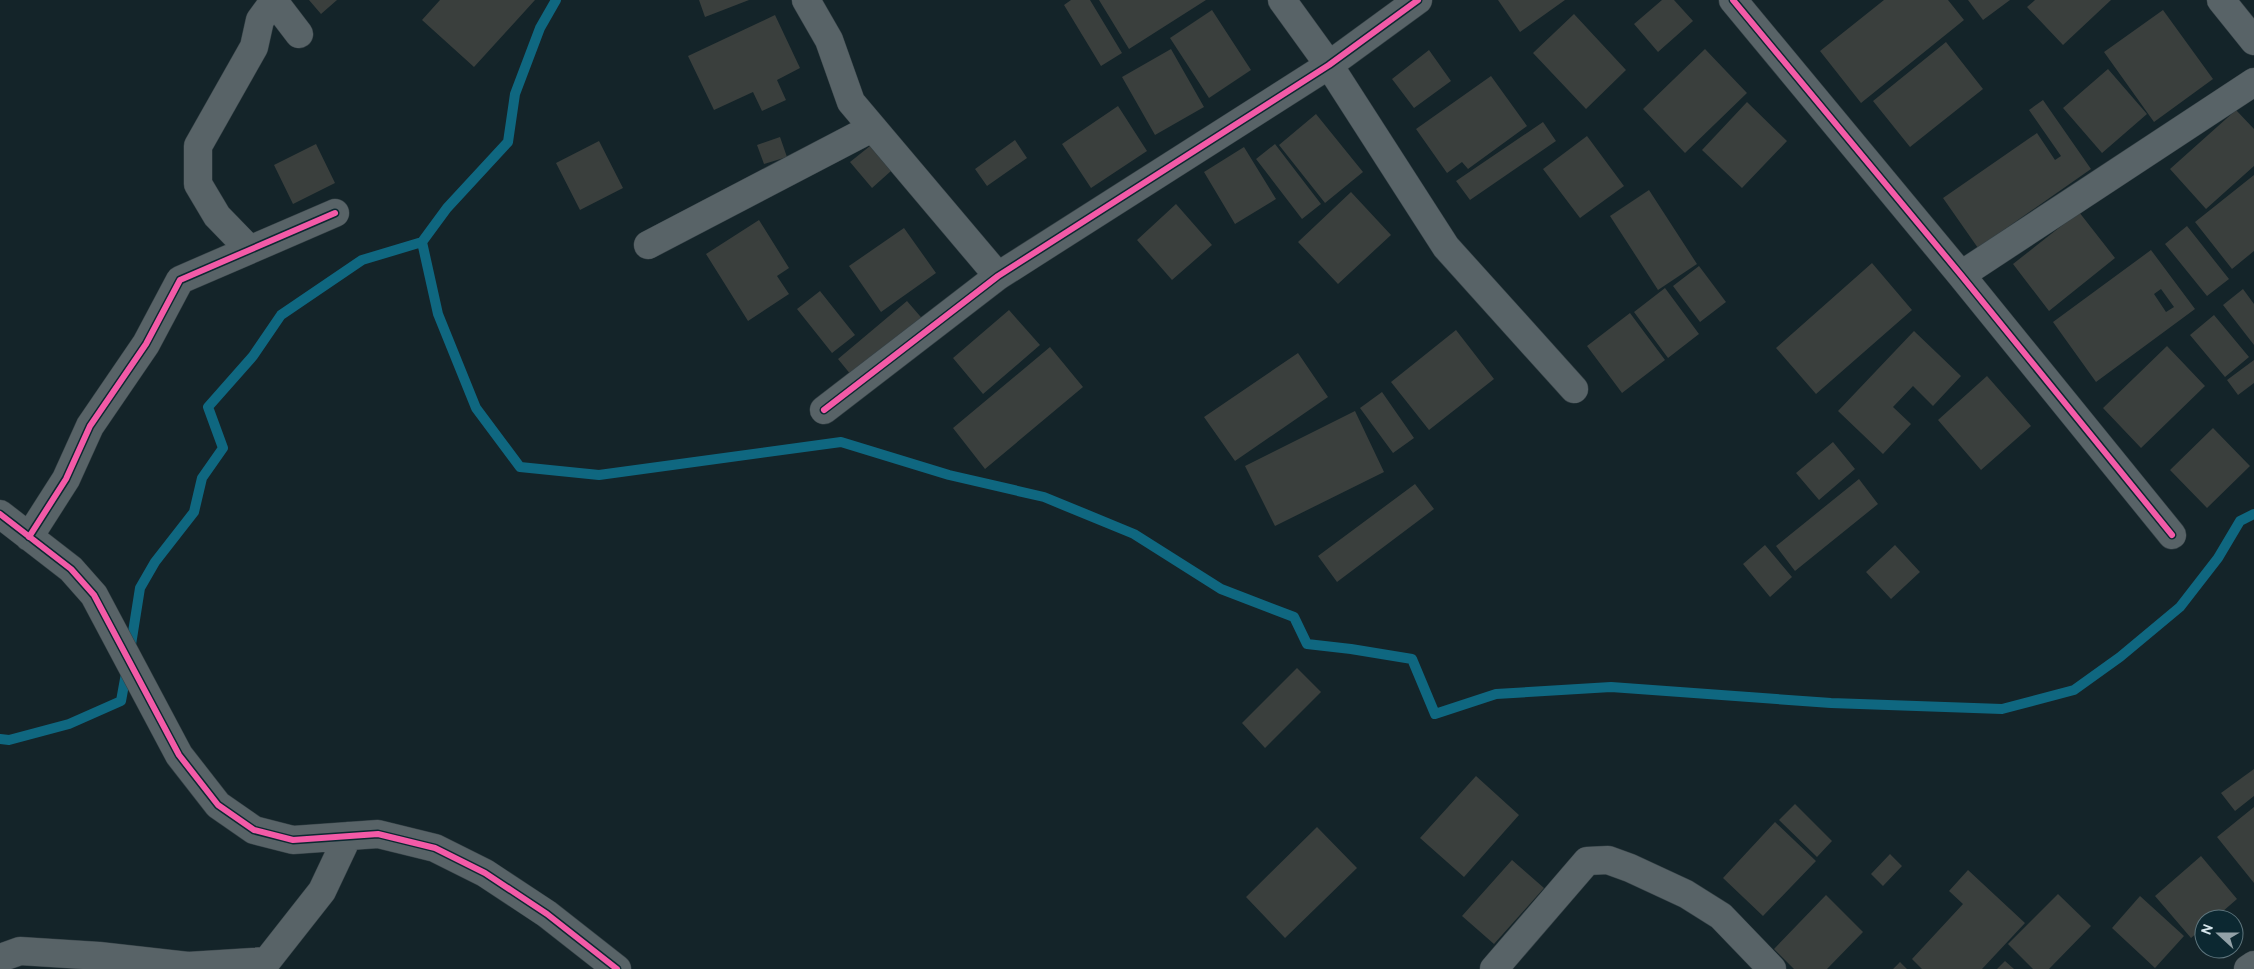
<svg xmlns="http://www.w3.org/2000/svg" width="2254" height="969" viewBox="0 0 2254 969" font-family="Overpass,sans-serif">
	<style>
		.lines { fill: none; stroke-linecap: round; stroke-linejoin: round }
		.stream { stroke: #0f6780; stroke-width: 10 }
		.building { fill: #3a3f3d; fill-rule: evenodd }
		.minor-casing { stroke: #354146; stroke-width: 29 }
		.minor { stroke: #586367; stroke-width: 28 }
		.cycleway-casing { stroke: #0c2831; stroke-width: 9 }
		.cycleway { stroke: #f35aa7; stroke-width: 6 }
	</style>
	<rect width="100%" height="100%" fill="#142429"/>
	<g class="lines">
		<!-- stream -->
		<path class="stream" d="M422,242L438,314L476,408L520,467L599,475L841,442L949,475L1044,497L1134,534L1221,589L1294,617L1307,644L1351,649L1412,659L1435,714L1496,694L1611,687L1831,703L2002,709L2074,690L2120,657L2180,607L2218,558L2240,521L2254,514
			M130,651L140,588L155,562L194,512L202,478L223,448L208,407L253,356L281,315L362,260L422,242L447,208L508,142L515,94L540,28L556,0
			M0,739L9,740L69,724L121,701L127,668"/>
	</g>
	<!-- building -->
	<path class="building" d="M309,0H337L321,14Z
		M440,0H535L474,67L422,20Z
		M699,0H749L705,17Z
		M1071,0H1090L1122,53L1101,66L1064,5Z
		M1099,0H1206L1129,49Z
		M1498,0H1565L1520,32Z
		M1662,0H1674L1693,21L1658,52L1634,24Z
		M1884,0H1948L1964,20L1861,103L1820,51Z
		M1968,0H2010L1983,20Z
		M2035,0H2111L2063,45L2027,7Z
		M1212,10L1251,70L1209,98L1170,38Z
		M2163,10L2213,79L2154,122L2104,52Z
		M1574,14L1626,70L1586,109L1533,53Z
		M775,15L800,68L777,80L786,100L762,111L753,92L714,110L688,56Z
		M1946,42L1983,89L1910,147L1873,101Z
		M1171,49L1204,107L1155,135L1122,77Z
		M1705,49L1747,93L1685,153L1643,109Z
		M1429,50L1451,81L1414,108L1392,79Z
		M2108,69L2147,114L2102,153L2063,108Z
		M1491,76L1527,126L1468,169L1462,162L1447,173L1416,129Z
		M2043,100L2091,169L1978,248L1943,198L2037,133L2055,160L2061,156L2029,110Z
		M1747,102L1787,141L1742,188L1702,150Z
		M1118,106L1147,151L1091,188L1062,144Z
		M2236,110L2254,129V166L2206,209L2170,169Z
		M1316,114L1363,172L1325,203L1279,145Z
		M1543,122L1556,141L1470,200L1456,181Z
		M1587,136L1624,186L1580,218L1543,169Z
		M780,137L787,157L764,164L757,145Z
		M1015,140L1027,158L987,186L975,169Z
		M599,141L623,188L580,210L556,163Z
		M316,144L335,183L293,204L274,165Z
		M1275,144L1321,204L1302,219L1256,159Z
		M870,146L891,171L872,188L850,162Z
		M1244,147L1276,199L1235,224L1204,172Z
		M2254,175V251L2232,269L2195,222Z
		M1649,190L1697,264L1658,290L1610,216Z
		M1351,192L1391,235L1338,284L1298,242Z
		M1176,204L1212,245L1172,280L1137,240Z
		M2079,212L2115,258L2049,311L2013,264Z
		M759,220L789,268L777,276L789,294L748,321L706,254Z
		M2187,226L2229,279L2207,296L2165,244Z
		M904,228L936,273L881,312L849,266Z
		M2151,250L2195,309L2096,382L2053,322ZM2161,289L2174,307L2166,312L2154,294Z
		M1872,263L1912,310L1816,394L1776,348Z
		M1699,266L1726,302L1700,322L1673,286Z
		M1665,288L1699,334L1668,358L1634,312Z
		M2243,289L2254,304V345L2223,305Z
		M820,291L855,335L832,353L797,309Z
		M907,301L926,323L856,381L838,359Z
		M1009,310L1040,345L983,394L953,358Z
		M1630,313L1665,360L1622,393L1587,346Z
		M2214,315L2249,357L2225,377L2190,335Z
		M1456,330L1494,379L1429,430L1391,382Z
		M1914,331L1961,376L1933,406L1913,386L1893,407L1911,424L1883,454L1838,411Z
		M2167,346L2205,386L2141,448L2103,408Z
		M1050,347L1083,387L985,469L953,428Z
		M1298,353L1328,397L1235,461L1204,417Z
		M2254,360V383L2238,395L2227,380Z
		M1987,376L2031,426L1981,470L1938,420Z
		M1382,392L1414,438L1393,453L1360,408Z
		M1355,411L1384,472L1275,526L1245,466Z
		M2213,428L2250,466L2207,508L2170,470Z
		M1833,442L1855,469L1819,500L1796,473Z
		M1859,479L1878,504L1795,571L1776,546Z
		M1415,484L1434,509L1337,582L1318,556Z
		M1765,545L1792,577L1770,597L1743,564Z
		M1895,545L1920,572L1891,599L1866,572Z
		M1297,668L1321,692L1265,748L1242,723Z
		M2254,769V796L2235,811L2221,793Z
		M1476,776L1519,815L1464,877L1420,838Z
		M1795,804L1832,841L1817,857L1779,820Z
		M2254,807V883L2217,837Z
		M1775,822L1816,861L1763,916L1723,878Z
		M1317,827L1357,868L1285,938L1246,897Z
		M1890,854L1902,866L1883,886L1871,874Z
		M2201,856L2237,899L2214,919H2204V927L2191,938L2155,896Z
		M1512,860L1544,888L1494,944L1462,916Z
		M1968,870L2025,923L1982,969H1922L1912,959L1963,904L1949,891Z
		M2058,894L2091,926L2049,969H2033L2008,944Z
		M1826,895L1863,932L1827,969H1794L1774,949Z
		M2140,896L2184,936L2155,968L2112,928Z
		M2005,961L2014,969H1997Z
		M1900,962L1907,969H1893Z"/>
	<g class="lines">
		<defs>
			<path id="minor" d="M273,0L299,34
				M806,0L829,40L851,102L998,276
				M1282,0L1329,65L1446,247L1574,389
				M1733,0L1961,275L2172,535
				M2221,0L2254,41
				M648,245L872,128
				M249,249L217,216L198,184V146L254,47L260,20L274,1
				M1961,275L2254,82
				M824,410L998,276L1329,65L1418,0
				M0,514L71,569L94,595L179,755L218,805L254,830L293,840L378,834L435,848L485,873L547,914L617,969
				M29,537L66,479L90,426L146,344L180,280L335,213
				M0,958L20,951L99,956L188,966L267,961L322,891L348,836
				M1494,969L1587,861L1608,860L1630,868L1686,894L1721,916L1772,969
				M2248,969L2254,965"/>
		</defs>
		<!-- minor casing -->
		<use href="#minor" class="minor-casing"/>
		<!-- minor -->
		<use href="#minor" class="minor"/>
		<defs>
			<path id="cycleway" d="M1733,0L1961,275L2172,535
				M824,410L998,276L1329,65L1418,0
				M0,514L71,569L94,595L179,755L218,805L254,830L293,840L378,834L435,848L485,873L547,914L617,969
				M29,537L66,479L90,426L146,344L180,280L335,213"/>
		</defs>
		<!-- cycleway casing -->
		<use href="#cycleway" class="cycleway-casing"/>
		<!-- cycleway -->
		<use href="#cycleway" class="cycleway"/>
	</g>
	<!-- north arrow -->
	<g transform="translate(2219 934) rotate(291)"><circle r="24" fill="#0c2831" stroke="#5d747c"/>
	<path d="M0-4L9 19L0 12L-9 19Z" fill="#93a2a8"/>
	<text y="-8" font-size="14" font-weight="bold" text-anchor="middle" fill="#d7e6ec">N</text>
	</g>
</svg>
